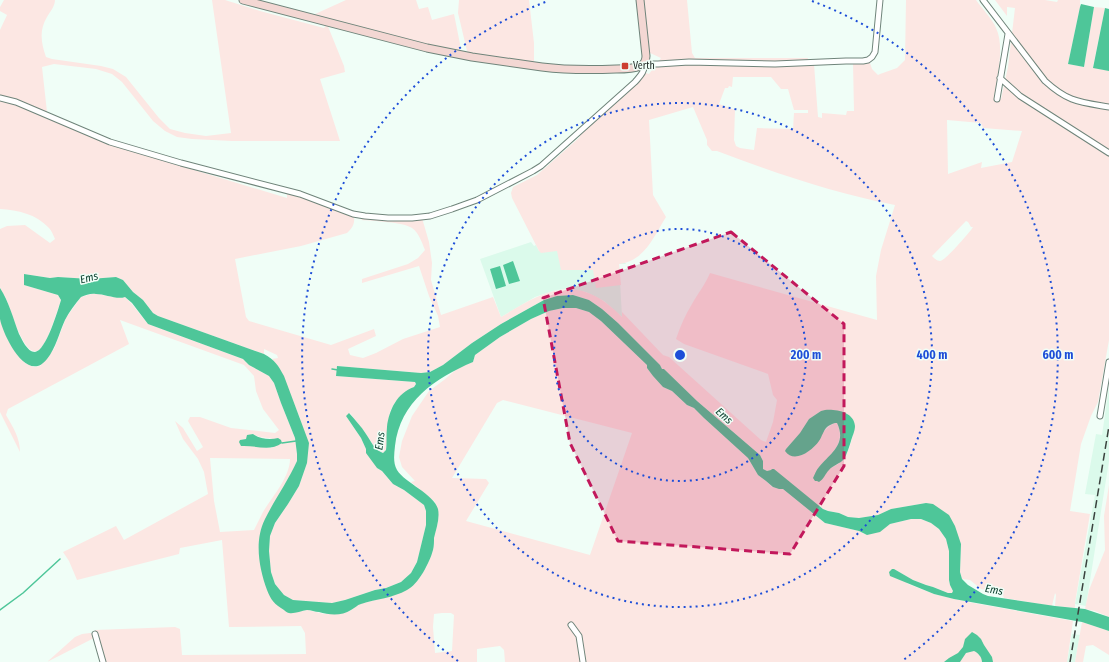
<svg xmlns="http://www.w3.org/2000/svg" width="1109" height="662" viewBox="0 0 1109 662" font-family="'Fira Sans Condensed',sans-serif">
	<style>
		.built { fill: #dbfaeb }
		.green { fill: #fce7e3; fill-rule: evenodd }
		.water { fill: #4ec699 }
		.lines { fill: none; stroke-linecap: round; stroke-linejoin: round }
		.stream { stroke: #4ec699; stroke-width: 1.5 }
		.street-casing { stroke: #6f847a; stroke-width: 7 }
		.secondary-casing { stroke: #6f847a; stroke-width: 9 }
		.street { stroke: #fff; stroke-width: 5 }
		.secondary { stroke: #f3d7d3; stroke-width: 7 }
		.rail { stroke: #3a423e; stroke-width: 1.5; stroke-dasharray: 8 4; stroke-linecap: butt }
		.marked { fill: #c2185b; fill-opacity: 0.2; stroke: #c2185b; stroke-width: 3; stroke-dasharray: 8 5; stroke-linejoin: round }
		.ring { fill: none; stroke: #1d4ed8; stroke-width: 2; stroke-dasharray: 2 4 }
		.poi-dot { fill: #cc3f31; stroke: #f0fef7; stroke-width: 1.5 }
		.labels { text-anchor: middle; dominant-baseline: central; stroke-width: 3; stroke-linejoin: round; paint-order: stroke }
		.poi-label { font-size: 10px; fill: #1c2420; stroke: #f0fef7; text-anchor: start }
		.water-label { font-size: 11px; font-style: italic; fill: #093e2c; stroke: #f0fef7 }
		.centre { fill: #1d4ed8; stroke: #f0fef7; stroke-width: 2 }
		.ring-label { font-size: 12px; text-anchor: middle; font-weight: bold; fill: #1d4ed8; stroke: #f0fef7; stroke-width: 3; stroke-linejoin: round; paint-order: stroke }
	</style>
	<rect width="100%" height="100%" fill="#f0fef7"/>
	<!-- built -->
	<path class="built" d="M531,242L534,246L536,245L539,251L582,247L624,261L626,264H619L622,317L604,301L586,292L576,290L566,289L556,290L535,297L501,317L480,259Z
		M1109,387V461L1086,606L1075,604L1095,495L1085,494L1096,434L1102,435Z
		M1072,634L1080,635L1075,662H1067Z"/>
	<!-- green -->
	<path class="green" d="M4,0H55C55,6 50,12 47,17C39,30 41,43 46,57L52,59L101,66L113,69L126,77L159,118L170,129L185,133L206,136L231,133L212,0H225L260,11L324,28L327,24L344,66L345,72L320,79L340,141H232L192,139L177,137L165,131L153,121L122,82L112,74L96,69L54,64L42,67L47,112L16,100L0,96V30L7,15L0,11V7Z
		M346,0H416L419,9L428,7L432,20L454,14L460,44L459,52L420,43L313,15Z
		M459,0H529L534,43V63L471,54L467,51L458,13Z
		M643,0H687L692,53L695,58H808L807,64H814L818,117L822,118V113L846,115L847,111H854L853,63L857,64L870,63L872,69L878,75L880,74L897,68L905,60L906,0H976C981,7 993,20 996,28C1005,46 997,79 994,98L996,101L1001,99L1008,67L1015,8L1007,7V16L995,0H1045L1057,2L1058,0H1080V7L1068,64L1084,67L1094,7L1105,8L1093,67L1109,71V340L1098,402L1091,416L1081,444L1070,511L1090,514L1075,603V608L1055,606L1056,595L1055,593L1052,606L1004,598L1002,593L981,589L970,580L962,579L960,572L961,544L926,503L891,509L878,515L859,518L848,517L839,513L828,511L823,509L777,472L771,470L767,471L763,469V461L760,455L697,401L664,369H662L660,365L618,323L602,309L589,300L573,295L558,296L544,300L501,324L472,343L443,365L430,372L421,373L337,366L336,376L415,382L416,384L414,387C404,391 394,401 390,412C387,422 388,439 386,450L383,453C374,449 371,441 366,434C361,427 355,420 350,413L346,416L361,438L366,449L377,468L382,471L393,484L404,490L424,505L426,511V525L417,562L411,573L401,582L386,588L375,590L345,600L332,603L293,600L284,595L275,584L271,572L269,551L270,536L275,523L288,504L299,486L307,463L300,418L278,366L272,359L278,358L277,355L264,349V354L158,316L153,313L143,300L133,292L123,280L116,277L90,279L58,277L50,278L25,274L24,285L58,295L61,300C57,311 48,343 39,350C24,360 11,309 7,301C6,296 1,292 0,287C0,283 0,276 0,272C0,257 0,243 0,229L7,226L25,225L50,243L55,239C53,235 52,231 49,228C36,214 18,210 0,209V100L15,104L47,117L82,133L115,146L287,198V193L298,195L354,217C355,224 352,229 347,233L301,246L235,259L246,317L249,321L331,345L374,329L376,336L348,349L350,355L363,358L376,353L403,339L440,327L438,316L429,296L419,266L362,283V279L408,264L418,258L425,250C422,243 419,233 412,228C403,222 373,221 361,220L365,216L422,218L429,242L432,263L431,280L441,315L493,297L501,317C530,300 561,278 595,296C605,301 614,309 622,317V312L663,355L669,357L761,440L766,442L773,422L777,400L773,395L768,374L684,344L676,339C680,327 685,315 692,304C698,293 705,285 710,273L877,320L876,276L881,250L895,205C834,193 775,173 717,151H712L707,145V140L693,107L649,120L653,195L666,217C654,236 645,261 619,264L621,285L596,288L593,270H561L557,251L541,253L539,251L512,198L511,193L513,187L537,175L580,137L578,133L643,72L649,74L661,58L650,53ZM733,77H771L781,89H788L794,110H808V113H794L793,129L757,128L754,150L740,148L736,146L734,140L735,110L719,104L725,88H728L729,86L732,87ZM947,120L981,123L983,128L1022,131L1012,162L981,168L982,162L948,174ZM966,221L968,222L971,227H973L971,230C967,235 945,261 940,261C937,261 934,258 932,256ZM821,411L854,431C852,439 848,455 842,461C835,467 825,471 816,473C818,467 822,465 826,460C837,449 844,439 837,423H835C823,428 818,442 808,451C805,454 800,455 796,456L786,449L801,433L809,419Z
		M95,293C104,295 117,299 125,297L131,303L148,324L243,359L249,365L269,376L274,383L281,403L295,438L297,454V461L259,553L288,613L308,610L324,614L350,611L359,604L391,596L417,581L426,568L433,551L434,537L438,522V510L435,502L411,482L415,481L402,467L399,457L402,441L412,416L429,391L444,380L458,368L473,362L475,355L500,337L531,319L549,311L563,308H576L589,312L601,321L647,365V368L653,376L663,387L672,391L687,405L694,408L704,418L748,458L758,475L766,481L772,487L783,489L825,523L859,531L864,534H869L890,524L911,519H921L931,523L939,529L946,539L949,550V580L950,585L953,591V593H948L933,587L926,585L913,580L894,569L908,584L934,594L968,602L1073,621L1067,662H505L504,650L500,646L477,649V662H105L95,630L175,627L180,629L182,655L306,654L305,633L301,626L229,627L222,540L180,548L179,554L77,580L69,561L63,552L116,526L124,540L208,494L204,472L198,459L183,439L175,421L183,428L197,451L203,447L188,421L190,417H200L231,428L275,433L279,430L263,409L256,391L254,376L244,365L120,320L129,344L8,409L6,415C13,427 20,438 20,452L0,412V319L8,340L25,363L34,367L40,366L54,349L66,318L81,297ZM503,400L632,433L590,555L466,521L489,483L486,479L452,478L497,403ZM253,434C261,439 265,437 273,439L272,448L247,445L240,440L246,439ZM210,458L290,459C290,477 272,497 263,512C260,518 257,524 254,530L220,532L214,501ZM442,613H451L454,615L452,651L435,653L433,627L434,614Z
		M1109,485V617L1095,611L1085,609L1089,590L1105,550L1104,516Z
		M1082,622L1109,631V655L1093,645L1086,646L1083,662H1075Z
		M90,633L93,634L94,638L47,662L75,637L82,634Z"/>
	<!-- water -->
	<path class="water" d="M1081,4L1094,7L1084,67L1068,64L1080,7Z
		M1105,8L1109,9V71L1093,68Z
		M513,261L520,281L509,284L503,265Z
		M500,266L506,286L496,289L490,269Z
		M24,274L50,278L58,277L90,279L116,277L123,280L133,292L143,300L153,313L158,316L264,354C275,360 278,365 284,376L309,443L307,463L299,486L288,504L275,523L270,536L269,551L271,572L275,584L284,595L293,600L332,603L345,600L375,590L386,588L401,582L411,573L417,562L426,525V511L424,505L404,490L393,484L382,471L377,468L366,453V449L361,438L346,416L349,413C355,420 361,426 366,434C371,441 374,450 383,453L386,450C387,443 386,435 387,427C389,410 397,393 414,387L416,384L415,382L336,376L337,366L421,373L430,372L443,365L472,343L501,324L544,300L557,296L573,295L589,300L602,309L618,323L660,365L662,369H664L697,401L760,455L763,461V469L767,471L771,470L772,469H774L823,509L828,511L839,513L848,517L859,518L878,515L891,509L926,503L933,504L949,515L955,526L961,544L960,572L962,579L968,585L983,594L988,596L1055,606L1085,609L1109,617V631L1082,622L954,599L934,594L890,576L889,572L892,569H894L913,580L926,585L933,587L948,593H952L953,591L950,585L949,580V551L946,539L939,529L931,523L921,519H911L890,524L880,532L867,535L859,531L825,523L783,489H779L773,487L766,481L758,475L748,458L704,418L694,408L687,405L672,391L663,387L653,376L647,368V365L601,321L589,312L576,308H563L549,311L531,319L500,337L475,355L473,362C435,378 400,402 395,446C394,455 393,463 397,470C405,483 434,494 438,509C440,519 436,529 434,538C434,542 434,546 433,550C430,562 418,585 407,590C393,598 376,599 361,604C357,605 355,608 351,610C342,616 329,615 319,612C315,612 311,610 307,610C301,611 294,614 289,613C288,613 285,611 284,610C274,604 271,600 267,590C259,568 254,541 265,519C275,499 288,481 297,461V454L295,438L281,403L274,383L269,376L249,365L243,359L148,324L132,303L125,297C117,300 105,294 96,294C91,293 86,295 81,297C75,304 69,312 65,320C59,333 56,348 47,359C27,385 3,335 0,319C0,309 0,297 0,288C9,302 13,318 19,334C22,339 27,352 35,352C46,351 58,310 61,300L58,295L24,285Z
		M825,410C836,409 854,412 855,426C855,431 852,437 851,441C849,447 847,454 844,459C840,464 833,465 829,470C825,474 824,479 819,482L817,481H815L813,478C815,474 816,470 819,467C831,453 847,444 837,423H835C832,424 829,425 827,427C823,431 822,437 819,441C812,451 794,464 785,451L786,449L800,433L809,419L821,411Z
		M253,434C260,439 270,440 278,438L281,440L282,443C270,452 255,445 241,446L239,442L240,440L246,439L247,435Z
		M972,632L977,635L981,639L984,645L992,657L993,662H982C982,657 978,653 974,651L966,653L960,662H944L949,658L958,653L963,647L965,639Z"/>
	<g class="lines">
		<!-- stream -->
		<path class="stream" d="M332,369L338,370
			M282,443L296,441
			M0,610L23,593L60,559"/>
		<defs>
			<path id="street" d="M983,0L1045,81C1068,102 1079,102 1109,107
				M1000,78L1020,96L1109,153
				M0,98L16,102L110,142L181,163L300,194L353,214L365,216L388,218H412L430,216L452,209L477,200L533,171L541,166L635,82C640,76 645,72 644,64H658L689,62L775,64L846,61H863L868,60L872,57L875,52L880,0
				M997,99L1008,34
				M1100,416L1109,362
				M571,625L579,636L583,662
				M95,634L103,662"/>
			<path id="secondary" d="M243,0L427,48L472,57L542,67C566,70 591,70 616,69C624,69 633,69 640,66C645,64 646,60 646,56L640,0"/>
		</defs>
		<!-- street casing -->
		<use href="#street" class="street-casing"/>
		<!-- secondary casing -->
		<use href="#secondary" class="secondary-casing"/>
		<!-- street -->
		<use href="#street" class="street"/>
		<!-- secondary -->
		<use href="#secondary" class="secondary"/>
		<!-- rail -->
		<path class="rail" d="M1070,662L1109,426"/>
	</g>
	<!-- marked area -->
	<path class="marked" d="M731,232L844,324V466L790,554L618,541L570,443L543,298Z"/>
	<!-- distance rings -->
	<g class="ring">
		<circle cx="680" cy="355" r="126"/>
		<circle cx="680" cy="355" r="252"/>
		<path d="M458 661A378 378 0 0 1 548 1M812 1A378 378 0 0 1 902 661"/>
	</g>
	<!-- markers -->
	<rect class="poi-dot" x="621" y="62" width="8" height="8" rx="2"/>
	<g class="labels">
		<!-- poi labels -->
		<g class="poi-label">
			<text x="633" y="66">Verth</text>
		</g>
		<!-- water labels -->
		<g class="water-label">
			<text transform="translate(89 278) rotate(-14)">Ems</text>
			<text transform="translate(724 416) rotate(42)">Ems</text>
			<text transform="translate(380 441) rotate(-82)">Ems</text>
			<text transform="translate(994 590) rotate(10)">Ems</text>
		</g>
	</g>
	<circle cx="680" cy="355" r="6" class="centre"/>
	<g class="ring-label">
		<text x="806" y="359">200 m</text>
		<text x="932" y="359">400 m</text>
		<text x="1058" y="359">600 m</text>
	</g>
</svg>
